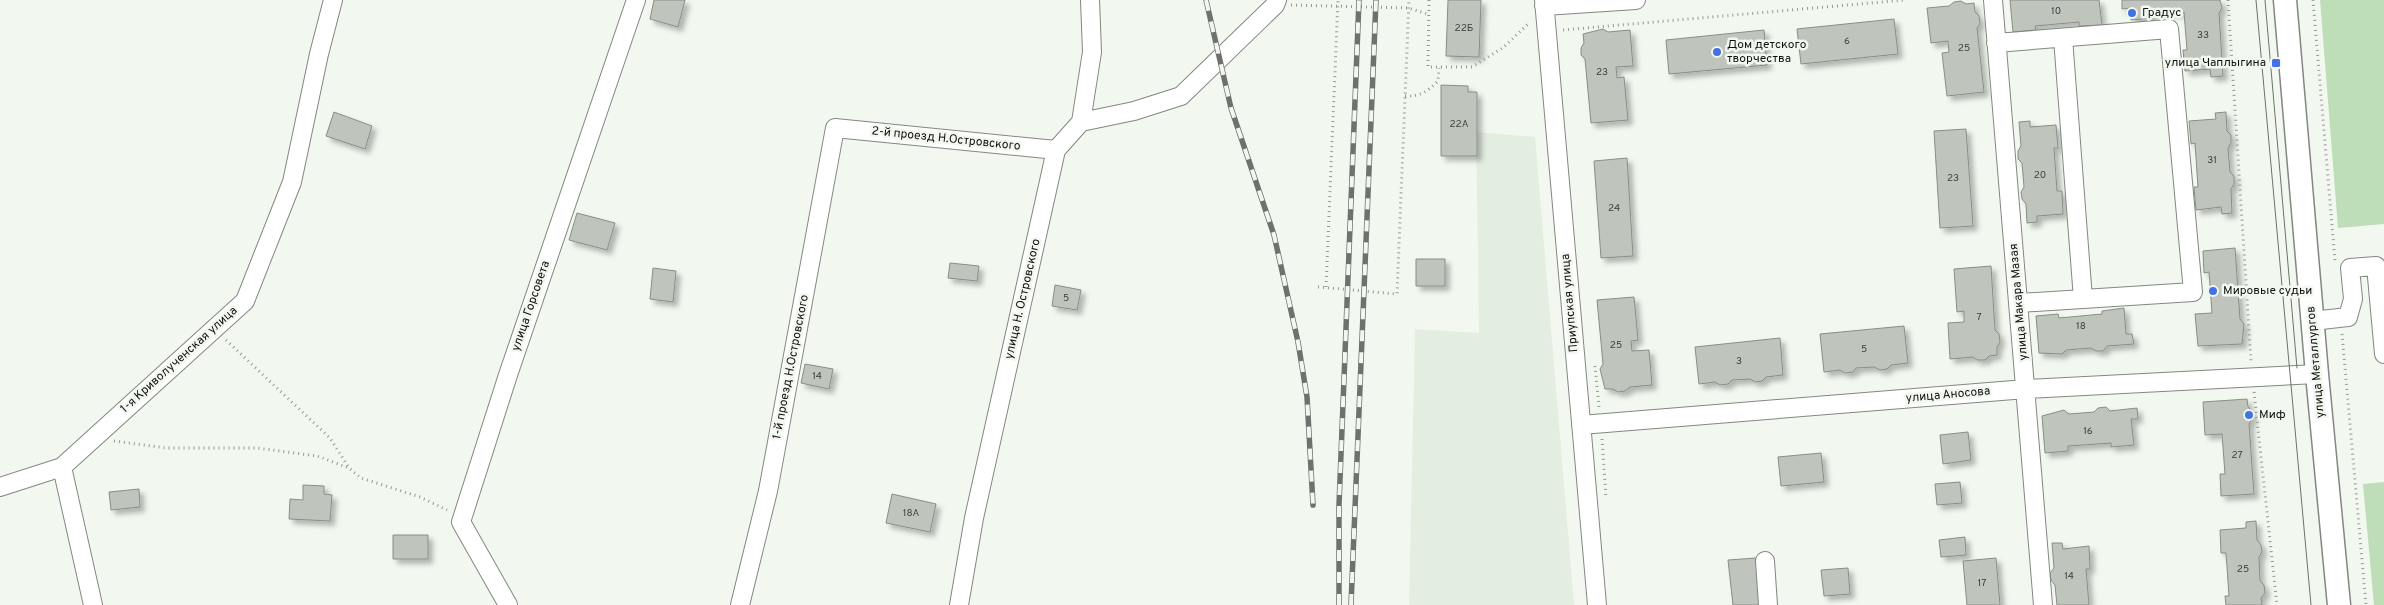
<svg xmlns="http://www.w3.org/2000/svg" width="2384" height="605" viewBox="0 0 2384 605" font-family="Overpass,sans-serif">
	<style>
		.built { fill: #e3eee0 }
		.green { fill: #bedeb7 }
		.building { fill: #bfc5bd; stroke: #888e87; filter: url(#shadow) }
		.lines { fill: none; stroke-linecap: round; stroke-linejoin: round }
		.minor-casing { stroke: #828881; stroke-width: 20 }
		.major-casing { stroke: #828881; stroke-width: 25 }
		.path { stroke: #959993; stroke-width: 3; stroke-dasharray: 1 4; stroke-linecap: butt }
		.minor { stroke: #fff; stroke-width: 18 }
		.major { stroke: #fff; stroke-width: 22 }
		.tram { stroke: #6e716d; stroke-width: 1 }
		.rail-casing { stroke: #6e716d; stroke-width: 5.5 }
		.rail { stroke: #f2f8f0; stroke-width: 4; stroke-dasharray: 11; stroke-linecap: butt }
		.poi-dot { fill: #4471e3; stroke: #f2f8f0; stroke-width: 2 }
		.labels { text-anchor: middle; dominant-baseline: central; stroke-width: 5; stroke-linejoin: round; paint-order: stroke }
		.number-label { font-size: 10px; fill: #3c3f3b }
		.poi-label { font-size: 12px; fill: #101210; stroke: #f2f8f0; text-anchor: start }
		.street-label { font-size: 12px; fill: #101210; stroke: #f2f8f0 }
	</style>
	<defs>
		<filter id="shadow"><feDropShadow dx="4.5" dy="4.5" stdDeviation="2.5" flood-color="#0004"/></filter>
	</defs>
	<rect width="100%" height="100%" fill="#f2f8f0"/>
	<!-- built -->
	<path class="built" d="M1476,132L1535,137L1574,605H1409L1415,329L1479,333Z"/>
	<!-- green -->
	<path class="green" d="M2320,0H2384V224L2338,228Z
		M2384,482V605H2374L2363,484Z"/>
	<!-- building -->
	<path class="building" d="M654,0H685L678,27L650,19Z
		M1448,0H1481L1479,57L1446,56Z
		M2010,0H2099L2102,25L2079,26V22L2035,26L2036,30L2013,32Z
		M2122,0H2220L2222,8L2219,13L2223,76L2211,77L2210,69L2185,71L2183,50H2187L2184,12L2152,14V18L2131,20L2130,8L2122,9Z
		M1961,1L1966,4L1974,3L1975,12L1979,16L1980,24L1977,28L1984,92L1947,96L1942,53L1949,52L1948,41L1931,43L1927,8L1949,6L1954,2Z
		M1894,19L1898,54L1801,64L1797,29Z
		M1603,29L1608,32L1630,30L1633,66L1616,67L1617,78L1624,77L1628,120L1591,123L1585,59L1581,55V48L1584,43L1583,34Z
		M1764,30L1767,65L1669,74L1666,40Z
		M1441,85L1468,86V92H1477V156H1441Z
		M334,112L372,126L365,149L326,136Z
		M2226,112L2227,131L2231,135V143L2228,148L2230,172L2234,176V184L2231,189L2232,213L2222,214L2221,207L2196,210L2194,187H2198L2195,143L2191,144L2189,121L2216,119L2215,113Z
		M2030,121V127L2056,125L2058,148H2054L2057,191H2062L2063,214L2037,216V222L2027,223L2026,204L2022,199L2021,192L2024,187L2022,163L2018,159V151L2021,146L2019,122Z
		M1966,129L1973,226L1940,228L1934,131Z
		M1627,158L1633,256L1601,258L1594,161Z
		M577,213L615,223L607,250L569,240Z
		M2235,248L2240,319L2244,324L2242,344L2198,346L2195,314L2212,313L2209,272L2204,273L2203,251Z
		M1416,259H1445V286H1416Z
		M950,263L979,266L977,281L948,278Z
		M1991,266L1995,330L1999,334L2000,342L1997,347V355L1989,356L1985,360H1977L1973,357L1950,359L1948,323L1964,322V311L1957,312L1954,269Z
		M653,268L676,271L673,302L650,299Z
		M1055,285L1081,290L1077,310L1052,306Z
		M1634,297L1638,340L1631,341L1632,351L1649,350L1652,385L1630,387L1625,391L1618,392L1613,389H1605L1600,369L1603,364L1597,300Z
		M2124,308L2126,334H2132L2134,344L2107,346L2103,351H2096L2091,348L2066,350L2062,354L2039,353L2036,316L2058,314L2059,318L2102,314V311Z
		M1904,326L1908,363L1891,365L1887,369L1880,370L1874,367L1856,368L1853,372L1845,373L1840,370L1824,372L1820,334Z
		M1780,338L1783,375L1766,377L1762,381L1755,382L1750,379L1732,380L1728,384L1720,385L1715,382L1699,384L1695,347Z
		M805,364L833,369L829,389L801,383Z
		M2247,399L2248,407L2252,411V419L2249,424L2254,494L2221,496L2220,474H2225L2222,434L2205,435L2203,402Z
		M2106,407L2110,411L2137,408L2138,419H2131L2134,445L2111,447V443L2068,446V451L2045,453L2042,416L2064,410L2069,414L2094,412L2098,408Z
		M1968,432L1971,460L1943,464L1940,435Z
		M1821,453L1824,482L1781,486L1778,457Z
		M1960,482L1962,503L1937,505L1935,484Z
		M303,485L324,486V494L332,495L330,521L289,519L290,499L303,500Z
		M139,489L140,507L111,510L109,492Z
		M892,494L936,504L930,532L886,523Z
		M2256,521L2257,540L2261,545L2262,552L2259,557L2260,581L2264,585L2265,593L2261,598L2262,605H2226L2225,596H2229L2226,553H2221L2220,530L2246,528V522Z
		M393,535H428V559H393Z
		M1965,537L1966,555L1941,557L1939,540Z
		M2052,543H2062L2063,549L2089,546L2090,569H2086L2089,605H2057L2055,585L2051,580L2050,573L2054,568Z
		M1756,558L1761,605H1733L1728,560Z
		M1996,558L2000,605H1967L1963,561Z
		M1848,568L1850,594L1824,596L1821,570Z"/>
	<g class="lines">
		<defs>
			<path id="minor" d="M1544,0L1597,605
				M1993,0L2043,605
				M1544,6L1636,0
				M2063,38L2083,299
				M1996,43L2169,29L2193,292L2019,303
				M1081,122L1134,111L1181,96L1275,5L1277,0
				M2312,321L2348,317L2353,299L2350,268L2376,266L2384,354
				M1581,425L2026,389L2317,374
				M62,467L93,605
				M0,487L62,467L245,301L292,182L319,54L333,0
				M1765,561L1768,605
				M508,605L461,522L508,375L636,0
				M740,605L768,491L835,128L1056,150
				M959,605L974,518L1056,150L1081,122L1092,52L1090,0"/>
			<path id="major" d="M2285,0L2317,374L2339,605"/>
		</defs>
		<!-- minor casing -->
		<use href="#minor" class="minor-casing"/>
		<!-- major casing -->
		<use href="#major" class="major-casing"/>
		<!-- path -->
		<path class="path" d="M1429,0L1428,67H1472L1504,47L1529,23
			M2228,0L2251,361
			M2313,0L2335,261
			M1291,5L1408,8L1428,14
			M1563,30L1905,0
			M1405,96C1420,97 1428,91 1438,81L1439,68
			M1318,287L1397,294L1409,0
			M1326,287L1338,0
			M2342,334L2366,605
			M226,340L330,438L349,468
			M1595,366L1599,407
			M2254,392L2277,605
			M1602,439L1606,497
			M114,441L166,448H257L317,456L349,468L361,478L420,497L447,510"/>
		<!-- minor -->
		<use href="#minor" class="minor"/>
		<!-- major -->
		<use href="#major" class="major"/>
		<!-- tram -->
		<path class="tram" d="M2256,0L2311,605
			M2265,0L2297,368"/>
		<defs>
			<path id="rail" d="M1206,0L1231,108L1274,235L1298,342L1307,397L1313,505
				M1339,605V505L1359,0
				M1351,605L1376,0"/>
		</defs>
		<!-- rail casing -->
		<use href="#rail" class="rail-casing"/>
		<!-- rail -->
		<use href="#rail" class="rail"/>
	</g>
	<!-- markers -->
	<g class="poi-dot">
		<circle cx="2132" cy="13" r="5"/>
		<circle cx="1717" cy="52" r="5"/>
		<rect x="2271" y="58" width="10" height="10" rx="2.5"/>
		<circle cx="2213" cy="291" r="5"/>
		<circle cx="2249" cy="415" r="5"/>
	</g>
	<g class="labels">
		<!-- number labels -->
		<g class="number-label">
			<text x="2056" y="11">10</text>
			<text x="1464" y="28">22Б</text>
			<text x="2203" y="35">33</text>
			<text x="1847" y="41">6</text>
			<text x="1964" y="48">25</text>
			<text x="1602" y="72">23</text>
			<text x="1459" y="124">22А</text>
			<text x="2212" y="160">31</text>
			<text x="2040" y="175">20</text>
			<text x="1953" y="178">23</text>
			<text x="1614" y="208">24</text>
			<text x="1066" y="298">5</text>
			<text x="1979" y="317">7</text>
			<text x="2081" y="326">18</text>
			<text x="1616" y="345">25</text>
			<text x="1864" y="349">5</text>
			<text x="1739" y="361">3</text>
			<text x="817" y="376">14</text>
			<text x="2088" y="431">16</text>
			<text x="2237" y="455">27</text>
			<text x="911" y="513">18А</text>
			<text x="2243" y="569">25</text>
			<text x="2069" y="576">14</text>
			<text x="1982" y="583">17</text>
		</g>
		<!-- poi labels -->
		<g class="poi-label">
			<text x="2142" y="13">Градус</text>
			<text x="1727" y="45">Дом детского<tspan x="1727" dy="14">творчества</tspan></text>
			<text x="2266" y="63" text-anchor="end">улица Чаплыгина</text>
			<text x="2223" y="291">Мировые судьи</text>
			<text x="2259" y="415">Миф</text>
		</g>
		<!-- street labels -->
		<g class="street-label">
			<text transform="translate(946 139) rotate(6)">2-й проезд Н.Островского</text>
			<text transform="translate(1023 299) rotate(-77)">улица Н. Островского</text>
			<text transform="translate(2019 302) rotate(-95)">улица Макара Мазая</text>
			<text transform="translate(1570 303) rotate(-95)">Приупская улица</text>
			<text transform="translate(531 306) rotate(-71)">улица Горсовета</text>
			<text transform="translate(179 360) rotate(-42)">1-я Криволученская улица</text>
			<text transform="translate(2316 362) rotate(-95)">улица Металлургов</text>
			<text transform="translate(791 367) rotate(-79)">1-й проезд Н.Островского</text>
			<text transform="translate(1948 395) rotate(-5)">улица Аносова</text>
		</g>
	</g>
</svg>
